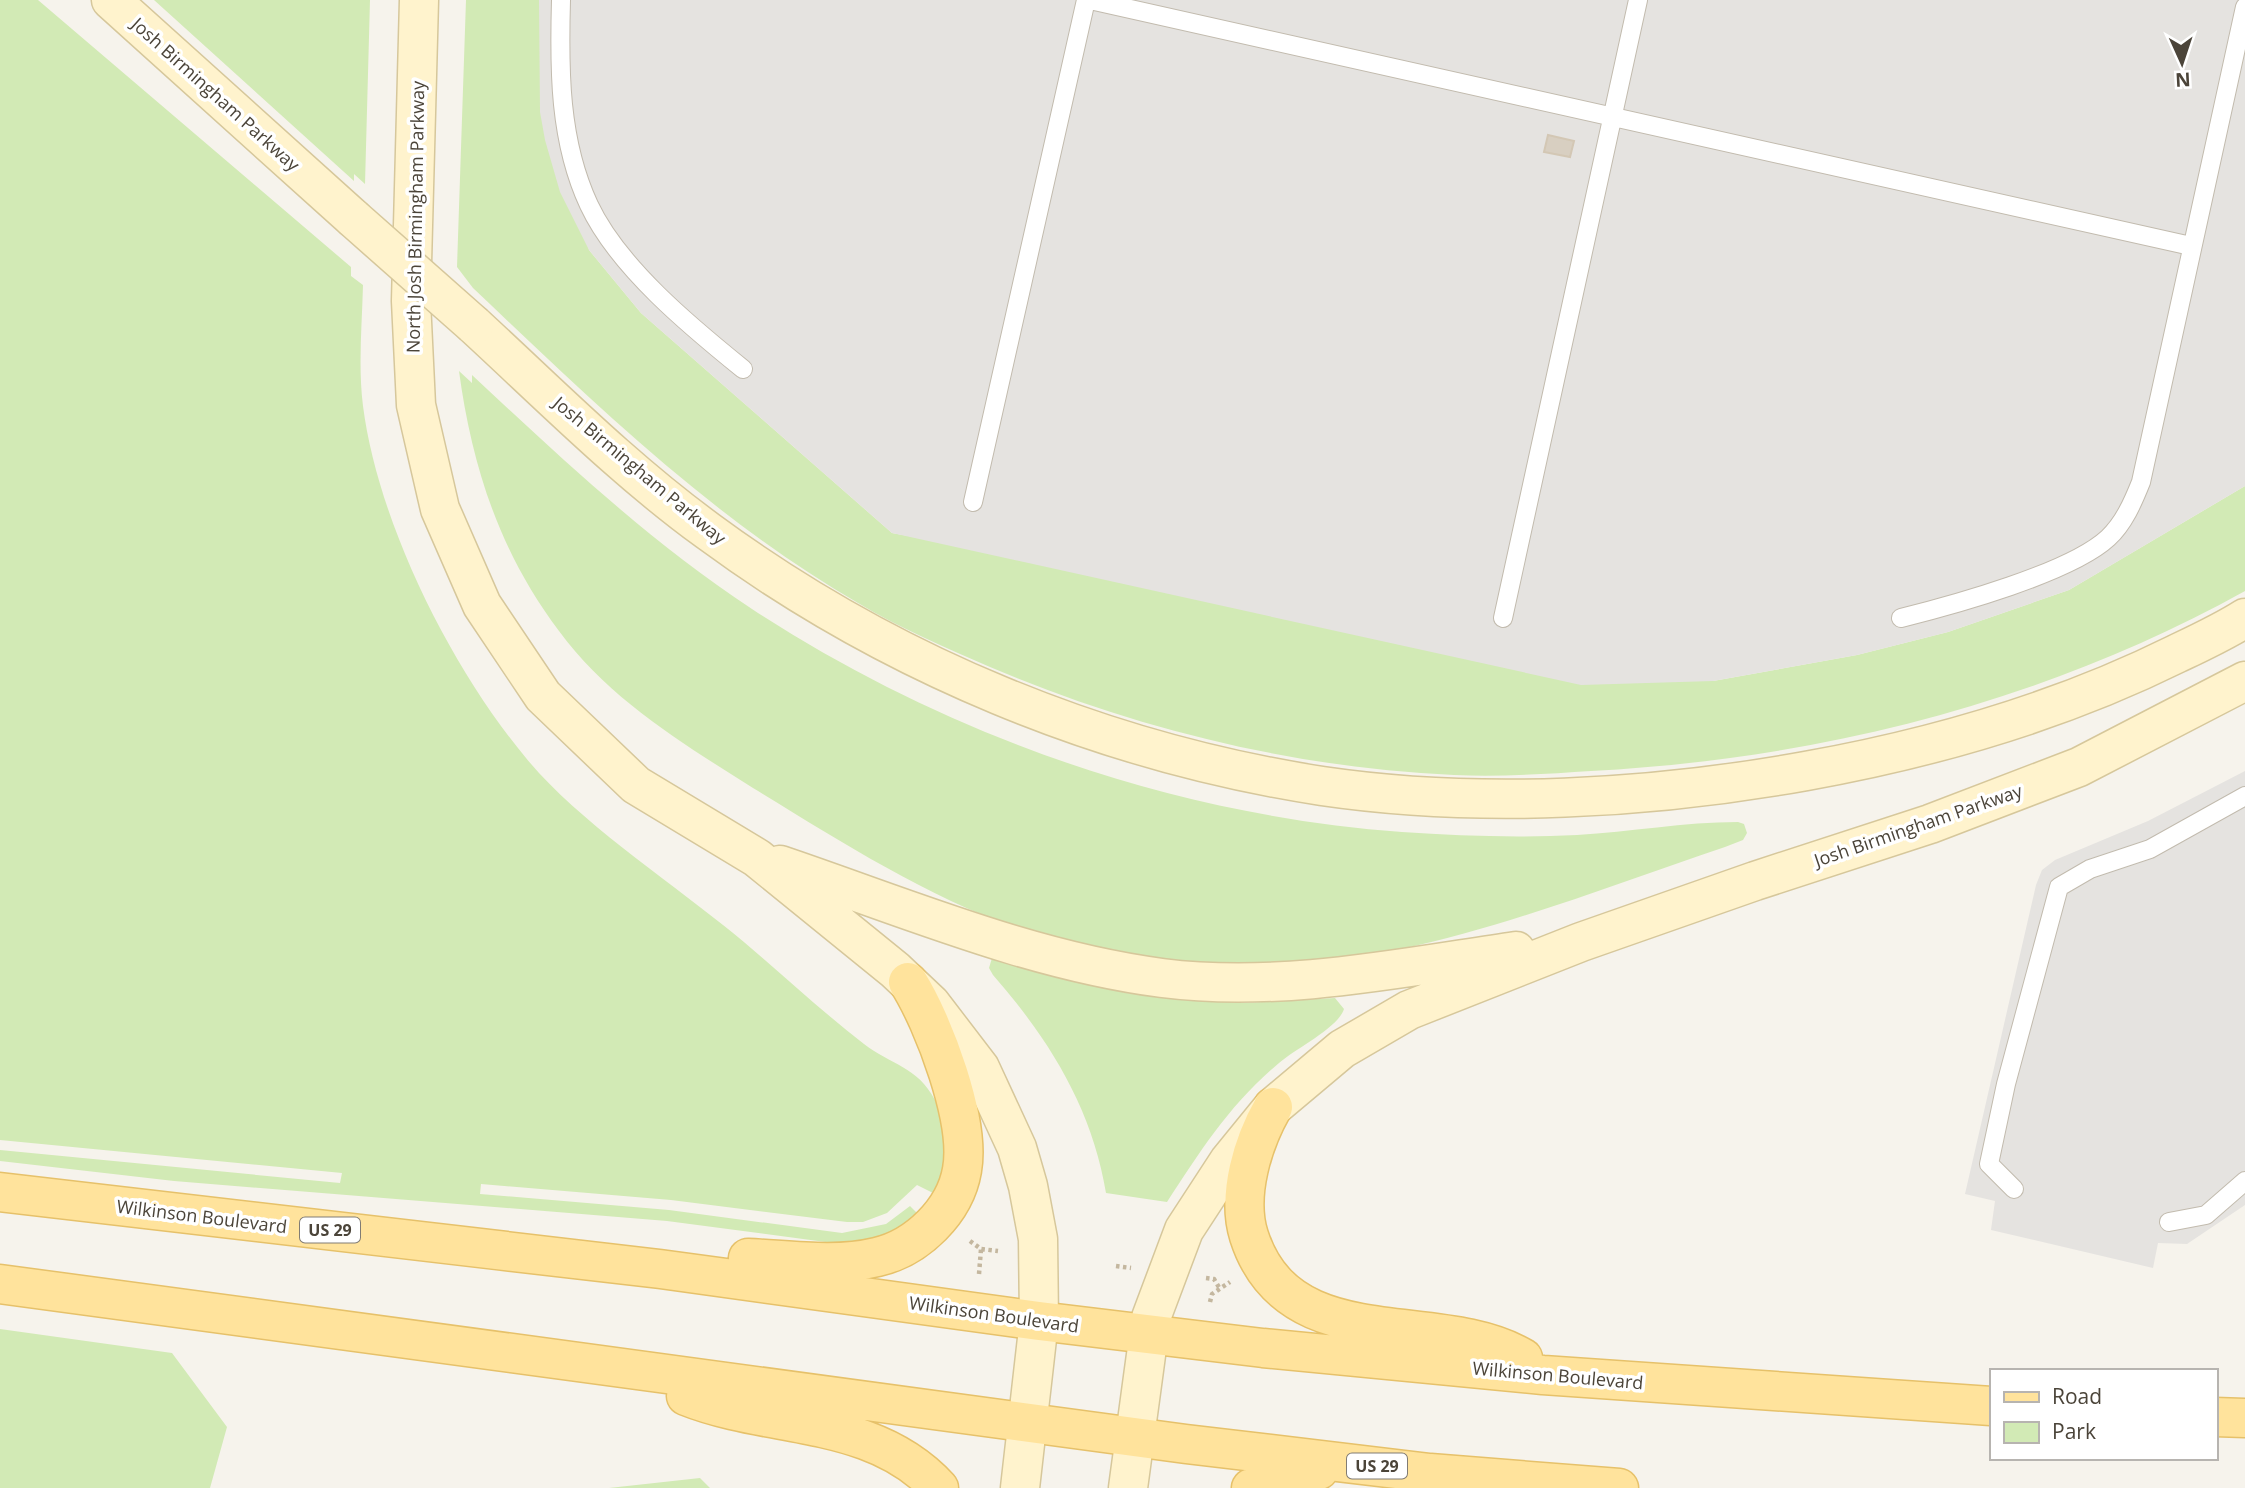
<svg xmlns="http://www.w3.org/2000/svg" width="2245" height="1488" viewBox="0 0 2245 1488" font-family="'Open Sans',sans-serif">
	<style>
		.green { fill: #d2eab5 }
		.parking { fill: #e5e3e0 }
		.building { fill: #d8cfc1; stroke: #d3c7b4; stroke-width: 2 }
		.lines { fill: none; stroke-linecap: round; stroke-linejoin: round }
		.lane-casing { stroke: #c2bbae; stroke-width: 20 }
		.secondary-casing { stroke: #d6c79b; stroke-width: 41 }
		.primary-casing { stroke: #e6c16a; stroke-width: 41 }
		.path { stroke: #c4b79f; stroke-width: 4.5; stroke-dasharray: 3.5 3.5; stroke-linecap: butt }
		.lane { stroke: #fff; stroke-width: 18 }
		.secondary { stroke: #fff3cd; stroke-width: 38 }
		.primary { stroke: #ffe39c; stroke-width: 38 }
		.secondary-bridge-casing { stroke: #d6c79b; stroke-width: 41; stroke-linecap: butt }
		.secondary-bridge { stroke: #fff3cd; stroke-width: 38 }
		.labels { text-anchor: middle; dominant-baseline: central; stroke-width: 7; stroke-linejoin: round; paint-order: stroke }
		.shield { fill: #fff; stroke: #817c74; stroke-width: 2 }
		.shield-label { font-size: 16px; font-weight: bold; fill: #4b4439 }
		.street-label { font-size: 18px; fill: #4b4439; stroke: #fff }
	</style>
	<rect width="100%" height="100%" fill="#f6f3ec"/>
	<!-- green -->
	<path class="green" d="M0,0H38L351,267V276L363,285C362,325 358,366 363,406C378,523 451,668 526,758C575,818 662,876 723,925C771,963 816,1007 864,1044C891,1065 917,1066 935,1100C951,1129 947,1165 935,1194L917,1185L887,1213L863,1222H847L671,1200L481,1184L480,1194L669,1210L842,1233L886,1224L910,1206L919,1215C893,1236 866,1243 833,1243L667,1221L174,1181L0,1161V1150L340,1183L342,1173L0,1140Z
		M154,0H370L365,184L354,174V181Z
		M466,0H539L589,250L641,313L892,533L1713,681L1857,655L1948,632L2069,590L2245,486V591C2045,702 1819,759 1591,771C1546,774 1500,777 1454,775C1295,768 1136,729 990,667C946,648 900,628 858,603C713,519 594,403 473,288L457,267Z
		M459,371L472,383V375C561,458 650,542 752,609C945,735 1171,815 1402,832C1460,836 1519,838 1577,835C1630,832 1684,822 1738,822L1744,824L1747,833L1743,840L1725,847C1562,902 1399,971 1224,968C1201,967 1177,961 1154,958C1131,955 1107,953 1084,948C964,921 856,851 753,788C682,743 610,700 559,631C500,553 472,467 459,371Z
		M992,958L1126,993L1242,1003L1335,998L1344,1009C1338,1028 1295,1049 1279,1063C1230,1104 1201,1150 1167,1202L1106,1193C1092,1108 1049,1039 993,975L989,968Z
		M0,1329L172,1353L227,1427L210,1488H0Z
		M700,1478L710,1488H609Z"/>
	<!-- parking -->
	<path class="parking" d="M539,0H2245V486L2069,590L1948,632L1857,655L1713,681L1581,685L892,533L641,313L589,250L560,192L545,140L540,112Z
		M2245,771V1205L2187,1244L2158,1243L2153,1268L1991,1230L1995,1201L1965,1194L2036,885L2042,870L2055,860L2148,821Z"/>
	<!-- building -->
	<path class="building" d="M1548,135L1574,141L1570,157L1544,152Z"/>
	<g class="lines">
		<defs>
			<path id="lane" d="M561,0C559,69 559,141 589,205C618,267 691,327 743,369
				M1090,0L2191,246
				M973,502L1086,0
				M1503,618L1638,0
				M1901,618C1953,605 2070,573 2108,538C2124,523 2133,502 2141,482L2245,7
				M2014,1189L1989,1164L2006,1084L2059,887L2090,869L2150,849L2245,796
				M2169,1222L2206,1215L2245,1181"/>
			<path id="secondary" d="M111,0L353,218
				M419,0L411,301L416,405L440,509L482,605L543,696L636,785L757,858L895,970L931,1004L980,1068L1017,1148L1028,1186L1038,1239L1039,1321L1020,1488
				M474,325C550,395 624,470 708,531C887,663 1101,752 1322,786C1479,809 1651,799 1806,771C1934,748 2059,712 2176,654C2199,643 2223,632 2245,618
				M780,865C904,907 1031,961 1162,978C1279,993 1400,968 1516,951
				M1128,1488L1151,1318L1184,1230L1229,1161L1273,1107L1342,1049L1409,1010L1581,942L1755,881L1930,824L2079,767L2245,681"/>
			<path id="primary" d="M1273,1107C1253,1142 1236,1195 1249,1236C1289,1360 1437,1307 1523,1358
				M0,1192L660,1269L1039,1321L1263,1348L1543,1375L1991,1406
				M748,1258C790,1260 836,1267 877,1257C917,1248 955,1211 962,1170C971,1121 934,1023 908,982
				M0,1284L1186,1444L1430,1473L1619,1488
				M686,1396C771,1430 872,1415 939,1488
				M2215,1417L2245,1418
				M1251,1488L1290,1475L1319,1470"/>
		</defs>
		<!-- lane casing -->
		<use href="#lane" class="lane-casing"/>
		<!-- secondary casing -->
		<use href="#secondary" class="secondary-casing"/>
		<!-- primary casing -->
		<use href="#primary" class="primary-casing"/>
		<!-- path -->
		<path class="path" d="M970,1241L981,1249L998,1251
			M1116,1266L1131,1268
			M979,1274L981,1249
			M1206,1278L1214,1279L1220,1289
			M1210,1302L1212,1294L1230,1282"/>
		<!-- lane -->
		<use href="#lane" class="lane"/>
		<!-- secondary -->
		<use href="#secondary" class="secondary"/>
		<!-- primary -->
		<use href="#primary" class="primary"/>
		<defs>
			<path id="secondary-bridge" d="M353,218L474,325"/>
		</defs>
		<!-- secondary-bridge casing -->
		<use href="#secondary-bridge" class="secondary-bridge-casing"/>
		<!-- secondary-bridge -->
		<use href="#secondary-bridge" class="secondary-bridge"/>
	</g>
	<g class="labels">
		<!-- shield labels -->
		<g class="shield">
			<rect x="300" y="1217.5" width="60" height="25" rx="5"/>
			<rect x="1347" y="1453.5" width="60" height="25" rx="5"/>
		</g>
		<g class="shield-label">
			<text x="330" y="1230">US 29</text>
			<text x="1377" y="1466">US 29</text>
		</g>
		<!-- street labels -->
		<g class="street-label">
			<text transform="translate(216 94) rotate(42)">Josh Birmingham Parkway</text>
			<text transform="translate(415 217) rotate(-89)">North Josh Birmingham Parkway</text>
			<text transform="translate(640 470) rotate(40)">Josh Birmingham Parkway</text>
			<text transform="translate(1918 825) rotate(-19)">Josh Birmingham Parkway</text>
			<text transform="translate(202 1216) rotate(7)">Wilkinson Boulevard</text>
			<text transform="translate(994 1314) rotate(8)">Wilkinson Boulevard</text>
			<text transform="translate(1558 1375) rotate(5)">Wilkinson Boulevard</text>
		</g>
	</g>
	<!-- legend -->
	<rect x="1990" y="1369" width="228" height="91" fill="#ffffff" stroke="#b7b4b0" stroke-width="2"/>
	<rect x="2004" y="1392" width="35" height="10" fill="#ffe39c" stroke="#b7b4b0" stroke-width="2"/>
	<text x="2052" y="1404" font-size="21" fill="#4b4439">Road</text>
	<rect x="2004" y="1422" width="35" height="21" fill="#d2eab5" stroke="#b7b4b0" stroke-width="2"/>
	<text x="2052" y="1439" font-size="21" fill="#4b4439">Park</text>
	<!-- north arrow -->
	<g transform="translate(2182 63) rotate(177)" stroke="#ffffff" stroke-width="5" paint-order="stroke">
	<path d="M0-5L12 26L0 18L-12 26Z" fill="#4b4439"/>
	<text y="-10" font-size="19" font-weight="bold" text-anchor="middle" fill="#4b4439">N</text>
	</g>
</svg>
